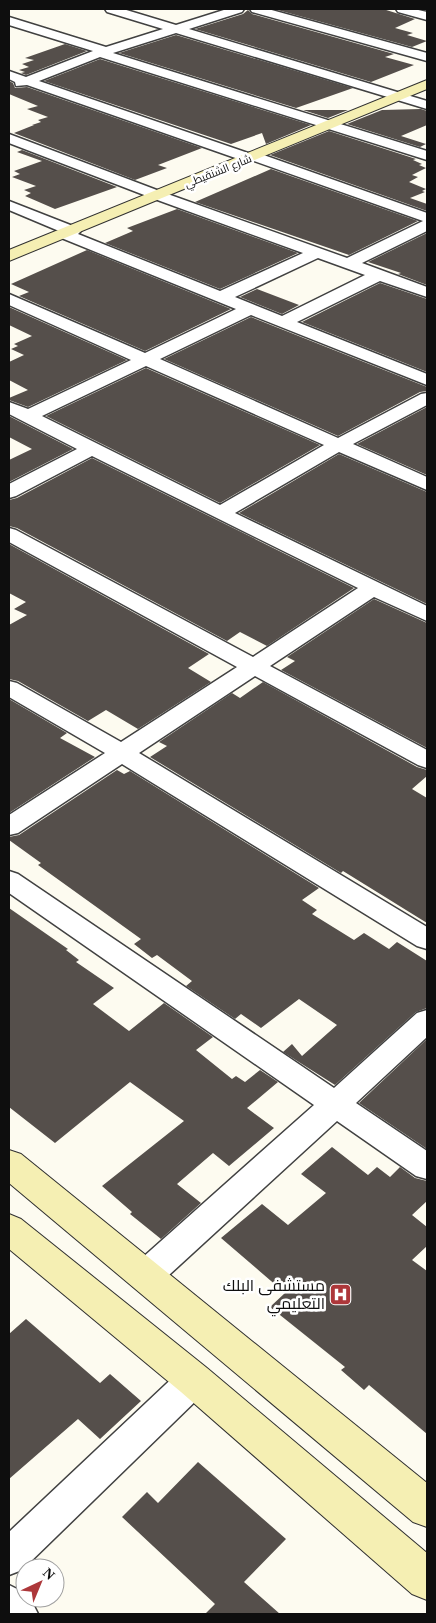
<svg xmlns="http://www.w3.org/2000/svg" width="436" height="1623" viewBox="0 0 436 1623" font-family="'Times New Roman',Cairo,serif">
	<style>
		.building { fill: #554f4b }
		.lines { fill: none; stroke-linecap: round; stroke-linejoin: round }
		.street-casing { stroke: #414141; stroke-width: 3 }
		.secondary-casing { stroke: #303030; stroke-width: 2 }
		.street { fill: #fff; fill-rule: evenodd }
		.secondary { fill: #f5efb3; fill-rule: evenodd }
		.labels { text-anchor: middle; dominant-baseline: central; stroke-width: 5; stroke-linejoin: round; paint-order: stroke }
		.far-street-label { font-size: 11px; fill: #0e0e0e; stroke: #fff }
		.near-poi-label { font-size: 16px; fill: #0e0e0e; stroke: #fff; text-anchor: end }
	</style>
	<rect width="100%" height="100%" fill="#fdfbf0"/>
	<!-- building -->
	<path class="building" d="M274,9H383L415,19L395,28L413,33L407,35L427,41L412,47Z
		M248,10L252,14L394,54L385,57L414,65L371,82L195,29L243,14Z
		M176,35L353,88L296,108L119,53Z
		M65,44L87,51L26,75L21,73L25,72L19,70L29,67L22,64L34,60L25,58Z
		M100,59L311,125L266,144L262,133L231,144L44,81Z
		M9,81L13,83L15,88L27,87L202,148L158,165L167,168L135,180L14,133L34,125H32L41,122L38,120L48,117L27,109L38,106L9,94Z
		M421,109L427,111V125L401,136L426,144L420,147L347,124L382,110Z
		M303,110H348L328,118Z
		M329,131L416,159L413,160L422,164L419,165L426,168L412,175L418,177L409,182L426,189L422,191L425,192L410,198L427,204V211L270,155Z
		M22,150L117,187L55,209L25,196L31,193L24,190L36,186L12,177L20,174L14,171L42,161L17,152Z
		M271,169L418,221L349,255L195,202Z
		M177,209L298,253L220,289L105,243L133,231L127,228Z
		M427,233V285L398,274L401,273L368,262Z
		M87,250L231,309L145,351L19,296L29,292L11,284Z
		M380,283L427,299V372L302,322Z
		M257,289L299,305L282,314L240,297Z
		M9,307L127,360L28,407L9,400V398L28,390L9,380V362L24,355L11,349L18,346L14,344L32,336L9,325Z
		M251,317L427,387V391L420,392L338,436L164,359Z
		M146,368L320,445L220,503L46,416Z
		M427,407V475L357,444Z
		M9,416L73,449L9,482V460L32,449L9,437Z
		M339,454L427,492V604L239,513Z
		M92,458L354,588L267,646L240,632L227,641L17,528L9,526V500L17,498Z
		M9,544L209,654L188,668L211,682L138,729L106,710L88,721L18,681L9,679V625L27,615L14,609L26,602L9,593Z
		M374,599L427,623V748L281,670L295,661L287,657Z
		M263,682L417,767L427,770V776L412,789L427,798V923L343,871L341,873L150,757L167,746L159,742L232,693L240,698Z
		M9,699L67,733L60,738L95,757L9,813Z
		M117,770L124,774L130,771L319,888L302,900L317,910L312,914L354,940L364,933L389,949L397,942L427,961V1008L416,1012L335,1085L283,1052L292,1044L302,1056L337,1025L299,999L261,1028L241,1014L235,1019L186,986L192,981L157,955L152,958L134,944L141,939L38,865L41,863L9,840V837L19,835Z
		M9,908L68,949L66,950L79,960L76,962L114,988L93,1004L129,1031L164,1003L213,1037L196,1050L232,1079L236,1076L245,1082L260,1070L278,1082L247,1108L274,1128L229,1166L213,1153L177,1184L201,1203L161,1239L130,1214L132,1212L102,1186L184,1121L130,1082L55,1143L9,1107Z
		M427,1039V1149L359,1103Z
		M332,1147L368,1175L377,1167L390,1177L400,1167L415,1178L427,1181V1201L412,1215L427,1227V1246L412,1260L427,1271V1434L369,1385L364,1390L341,1370L345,1367L270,1307L285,1293L221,1238L262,1204L288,1225L326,1193L301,1174Z
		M26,1319L100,1383L110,1374L141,1401L100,1439L78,1419L9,1479V1334Z
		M198,1462L286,1539L244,1582L280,1614H205L215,1604L122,1517L147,1492L158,1503Z"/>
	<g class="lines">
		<defs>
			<path id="street" d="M105,9H123L176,25L227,9H244L242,12L189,29L427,101V109L176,33L113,53L427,151V160L100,57L39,81L248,153H258L427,213V231L362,263L427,287V297L380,281L297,322L427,374V385L251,315L160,359L338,438L421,394L427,393V405L353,444L427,477V490L339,452L235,513L427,606V621L374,597L270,666L427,750V768L418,765L255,676L139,753L427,927V949L417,946L122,764L18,833L9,835V815L105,753L9,697V681L17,683L121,742L237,667L9,542V528L16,530L253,657L358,588L92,456L16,496L9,498V484L77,449L9,414V402L28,409L131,360L9,305V294L145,353L236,309L59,237L56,234L59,231L9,210V201L78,228L81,231L78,234L220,291L303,253L152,198L9,143V134L162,192L347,258L423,221L254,161H244L27,85L16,86L15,82L9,79V71L26,77L93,51L9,25V17L106,47L163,29L107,12ZM318,258L365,275L282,316L235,297ZM146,366L324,445L220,505L42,416Z
				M250,9H268L427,53V61L252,12Z
				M396,9H414L427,12V20L398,12Z
				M9,871L18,874L334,1088L417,1013L427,1010V1037L356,1103L427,1151V1179L416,1176L337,1121L157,1286L145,1290L133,1286L129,1276L133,1266L314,1105L9,893Z
				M194,1365L206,1369L211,1380L206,1391L22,1570L9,1575V1532L182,1369Z
				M9,1585L25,1593V1598H30L38,1614H9Z"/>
			<path id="secondary" d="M427,80V89L9,261V250Z
				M9,1150L21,1154L427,1483V1527L413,1522L9,1183Z
				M9,1214L21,1219L207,1368L427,1553V1600L412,1594L181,1392L9,1249Z"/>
		</defs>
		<!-- street casing -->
		<use href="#street" class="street-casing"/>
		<!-- secondary casing -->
		<use href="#secondary" class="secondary-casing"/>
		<!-- street -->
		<use href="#street" class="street"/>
		<!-- secondary -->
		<use href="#secondary" class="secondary"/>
	</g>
	<!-- icons -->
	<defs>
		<symbol id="hospital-square" viewBox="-11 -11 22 22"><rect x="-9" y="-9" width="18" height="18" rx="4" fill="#ad373a" stroke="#fff"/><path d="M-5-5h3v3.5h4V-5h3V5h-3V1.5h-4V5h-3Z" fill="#fff"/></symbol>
	</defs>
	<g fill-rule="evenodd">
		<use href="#hospital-square" x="328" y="1282" width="25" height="25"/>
	</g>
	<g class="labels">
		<!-- far-street labels -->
		<g class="far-street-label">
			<text transform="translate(218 171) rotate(-22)">شارع الشنقيطي</text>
		</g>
		<!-- near-poi labels -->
		<g class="near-poi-label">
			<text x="325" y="1285">مستشفى البلك<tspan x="325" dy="18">التعليمي</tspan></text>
		</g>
	</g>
	<!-- border -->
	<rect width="436" height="1623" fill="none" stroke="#0e0e0e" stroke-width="20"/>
	<!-- north arrow -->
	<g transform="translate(40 1583) rotate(44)"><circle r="24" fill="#ffffff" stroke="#9f9f9f"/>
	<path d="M0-4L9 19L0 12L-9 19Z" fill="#ad373a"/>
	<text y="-8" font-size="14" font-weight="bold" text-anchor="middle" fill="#0e0e0e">N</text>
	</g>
</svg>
